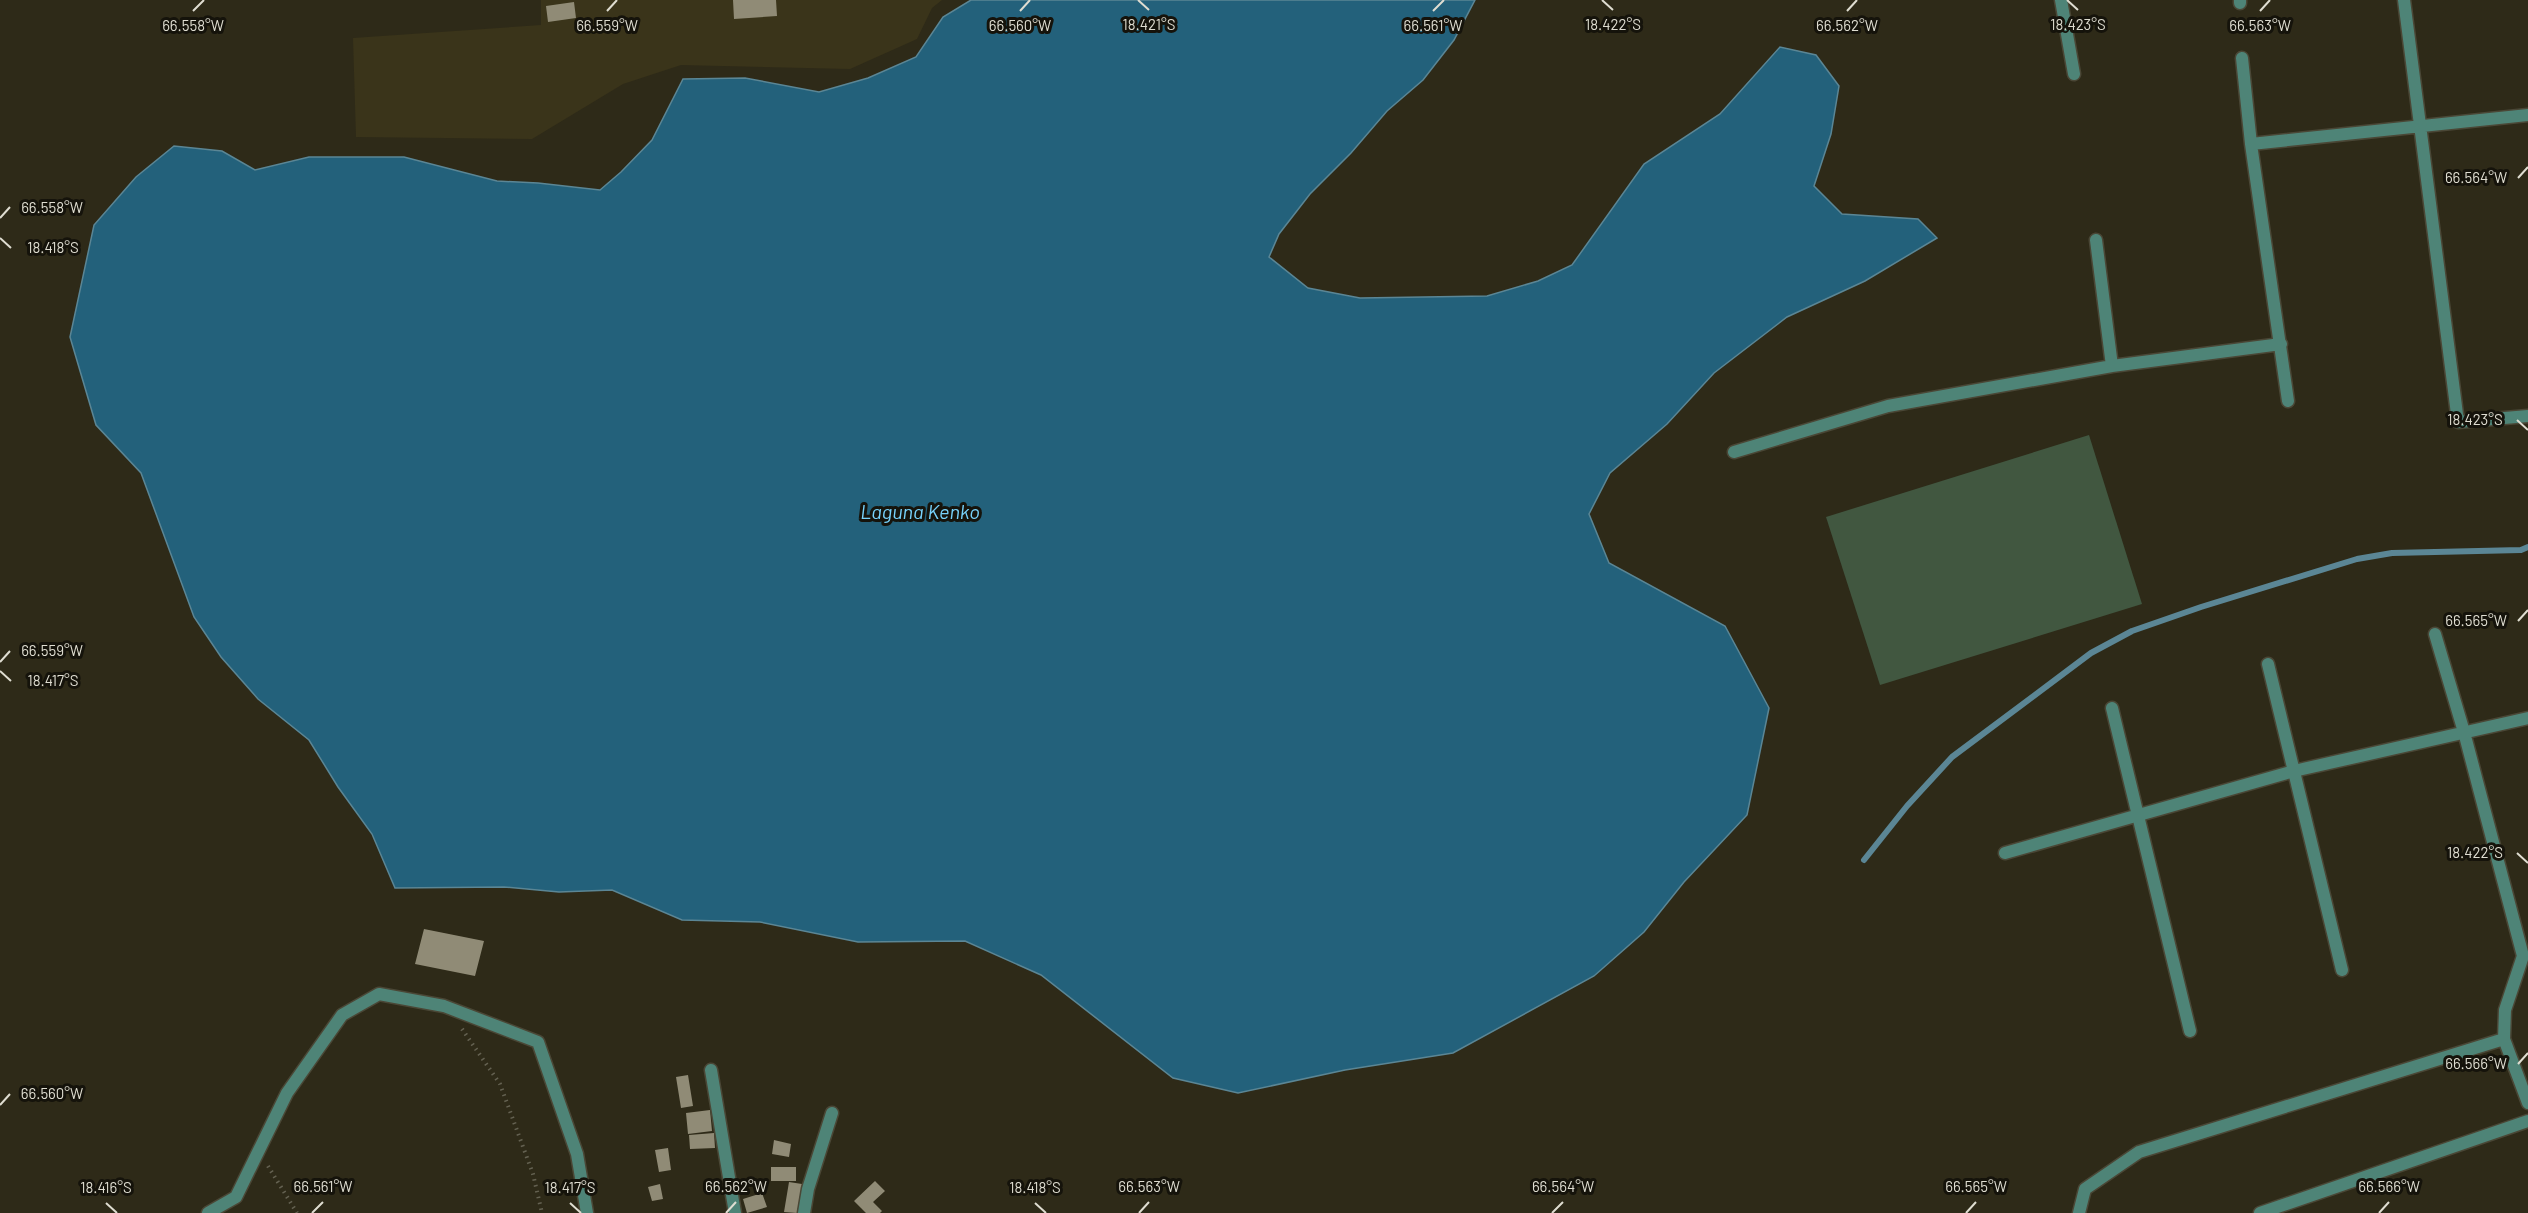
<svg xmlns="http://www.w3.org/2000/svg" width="2528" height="1213" viewBox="0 0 2528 1213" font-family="Barlow,sans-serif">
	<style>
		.built { fill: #3a341a }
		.green { fill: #415740 }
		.water { fill: #23617b; stroke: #5b8695; stroke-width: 1.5 }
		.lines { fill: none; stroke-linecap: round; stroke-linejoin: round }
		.stream { stroke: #5b8695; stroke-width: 6 }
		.building { fill: #908b76 }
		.minor-casing { stroke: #4a4736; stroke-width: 15 }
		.path { stroke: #646151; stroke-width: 4; stroke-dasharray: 1.5 4.5; stroke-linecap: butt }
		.minor { stroke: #4e8477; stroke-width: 12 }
		.ticks { fill: none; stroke: #dfddd1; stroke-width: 2 }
		.labels { text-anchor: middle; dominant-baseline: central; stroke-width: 6; stroke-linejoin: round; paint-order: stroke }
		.water-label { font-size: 20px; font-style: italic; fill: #77d2fb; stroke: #15130b }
		.ticks-label { font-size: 15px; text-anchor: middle; fill: #dfddd1; stroke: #15130b; stroke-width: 6; stroke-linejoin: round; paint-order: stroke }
	</style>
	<rect width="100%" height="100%" fill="#2e2a18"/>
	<!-- built -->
	<path class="built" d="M541,0H942L932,8L917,39L850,69L681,65L623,84L532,139L356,137L353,38L541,25Z"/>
	<!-- green -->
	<path class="green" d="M2089,435L2142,604L1880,685L1826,517Z"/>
	<!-- water -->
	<path class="water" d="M971,0H1475L1454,40L1423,80L1387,111L1351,153L1310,194L1279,234L1269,257L1308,288L1360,298L1487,296L1538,281L1572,265L1644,164L1720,114L1780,47L1816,55L1839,86L1831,134L1814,186L1842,214L1918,219L1937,238L1865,281L1787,317L1714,373L1667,424L1610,473L1589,514L1609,563L1725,626L1769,708L1747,815L1684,882L1644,932L1594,976L1453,1053L1345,1070L1238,1093L1173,1078L1041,975L965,941L858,942L760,922L682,920L612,890L559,892L504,887L395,888L372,834L338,787L309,740L258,699L221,657L194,617L141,473L96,425L70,337L94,225L136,177L174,146L222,151L255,170L309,157H404L497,181L538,183L600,190L621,172L652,140L683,79L745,78L819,92L868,78L916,57L943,17Z"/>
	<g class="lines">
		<!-- stream -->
		<path class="stream" d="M1864,860L1907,806L1952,757L2091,653L2132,631L2201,607L2357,559L2392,553L2521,550L2528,547"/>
	</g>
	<!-- building -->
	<path class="building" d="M733,0H776L777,16L734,19Z
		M574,2L576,18L548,22L546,6Z
		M424,929L484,941L475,976L415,964Z
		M688,1075L693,1106L681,1108L676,1077Z
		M710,1110L712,1131L688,1134L686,1113Z
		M714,1133L715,1148L690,1149L689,1135Z
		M774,1140L791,1144L789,1157L772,1154Z
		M668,1148L671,1170L659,1172L655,1150Z
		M771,1167H796V1181H771Z
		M875,1181L885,1191L873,1202L882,1211L880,1213H866L854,1201Z
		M789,1182L802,1184L797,1213L784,1212Z
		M660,1184L663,1199L652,1201L648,1187Z
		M762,1193L767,1207L747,1213L743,1199Z"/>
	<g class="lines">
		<defs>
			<path id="minor" d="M2061,0L2074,74
				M2240,0V3
				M2404,0L2458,422L2528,416
				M2242,58L2251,144L2288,401
				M2251,144L2528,115
				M2096,240L2112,366
				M1734,452L1888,406L2112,366L2281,344
				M2435,634L2464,732L2523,956L2505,1010L2504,1039L2528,1103
				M2268,664L2342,970
				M2112,708L2190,1031
				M2005,853L2294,771L2528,718
				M711,1070L735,1213
				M208,1213L236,1197L287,1093L342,1015L379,994L444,1006L538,1042L577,1154L587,1213
				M804,1213L808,1189L832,1113
				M2079,1213L2085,1189L2139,1152L2504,1039
				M2260,1213L2528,1121"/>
		</defs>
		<!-- minor casing -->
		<use href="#minor" class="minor-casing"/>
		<!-- path -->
		<path class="path" d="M462,1029L500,1084L533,1174L542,1213
			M268,1166L297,1213"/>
		<!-- minor -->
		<use href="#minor" class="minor"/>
	</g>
	<!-- ticks -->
	<path class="ticks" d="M1138,0L1149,10M1602,0L1613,10M2067,0L2078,10M193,11L204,0M607,11L617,0M1020,11L1030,0M1433,11L1444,0M1847,11L1857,0M2260,11L2270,0M2518,178L2528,167M0,218L10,207M0,238L11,248M2517,420L2528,430M2518,621L2528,610M0,662L10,651M0,671L11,681M2517,853L2528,863M2518,1064L2528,1053M0,1105L10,1094M106,1203L117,1213M570,1203L581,1213M1035,1203L1046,1213M312,1213L323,1202M726,1213L736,1202M1139,1213L1149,1202M1552,1213L1563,1202M1966,1213L1976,1202M2379,1213L2389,1202"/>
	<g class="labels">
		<!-- water labels -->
		<g class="water-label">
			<text x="920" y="511">Laguna Kenko</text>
		</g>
	</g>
	<g class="ticks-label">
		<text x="1149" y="30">18.421°S</text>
		<text x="1613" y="30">18.422°S</text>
		<text x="2078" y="30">18.423°S</text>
		<text x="1847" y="31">66.562°W</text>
		<text x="193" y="31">66.558°W</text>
		<text x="607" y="31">66.559°W</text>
		<text x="1020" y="31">66.560°W</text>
		<text x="1433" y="31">66.561°W</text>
		<text x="2260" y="31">66.563°W</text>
		<text x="2476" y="183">66.564°W</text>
		<text x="52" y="213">66.558°W</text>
		<text x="53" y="253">18.418°S</text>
		<text x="2475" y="425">18.423°S</text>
		<text x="2476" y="626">66.565°W</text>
		<text x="52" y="656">66.559°W</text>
		<text x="53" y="686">18.417°S</text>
		<text x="2475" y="858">18.422°S</text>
		<text x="2476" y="1069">66.566°W</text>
		<text x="52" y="1099">66.560°W</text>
		<text x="323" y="1192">66.561°W</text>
		<text x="736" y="1192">66.562°W</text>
		<text x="1149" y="1192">66.563°W</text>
		<text x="1563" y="1192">66.564°W</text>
		<text x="1976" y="1192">66.565°W</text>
		<text x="2389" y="1192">66.566°W</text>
		<text x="106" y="1193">18.416°S</text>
		<text x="570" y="1193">18.417°S</text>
		<text x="1035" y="1193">18.418°S</text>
	</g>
</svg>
